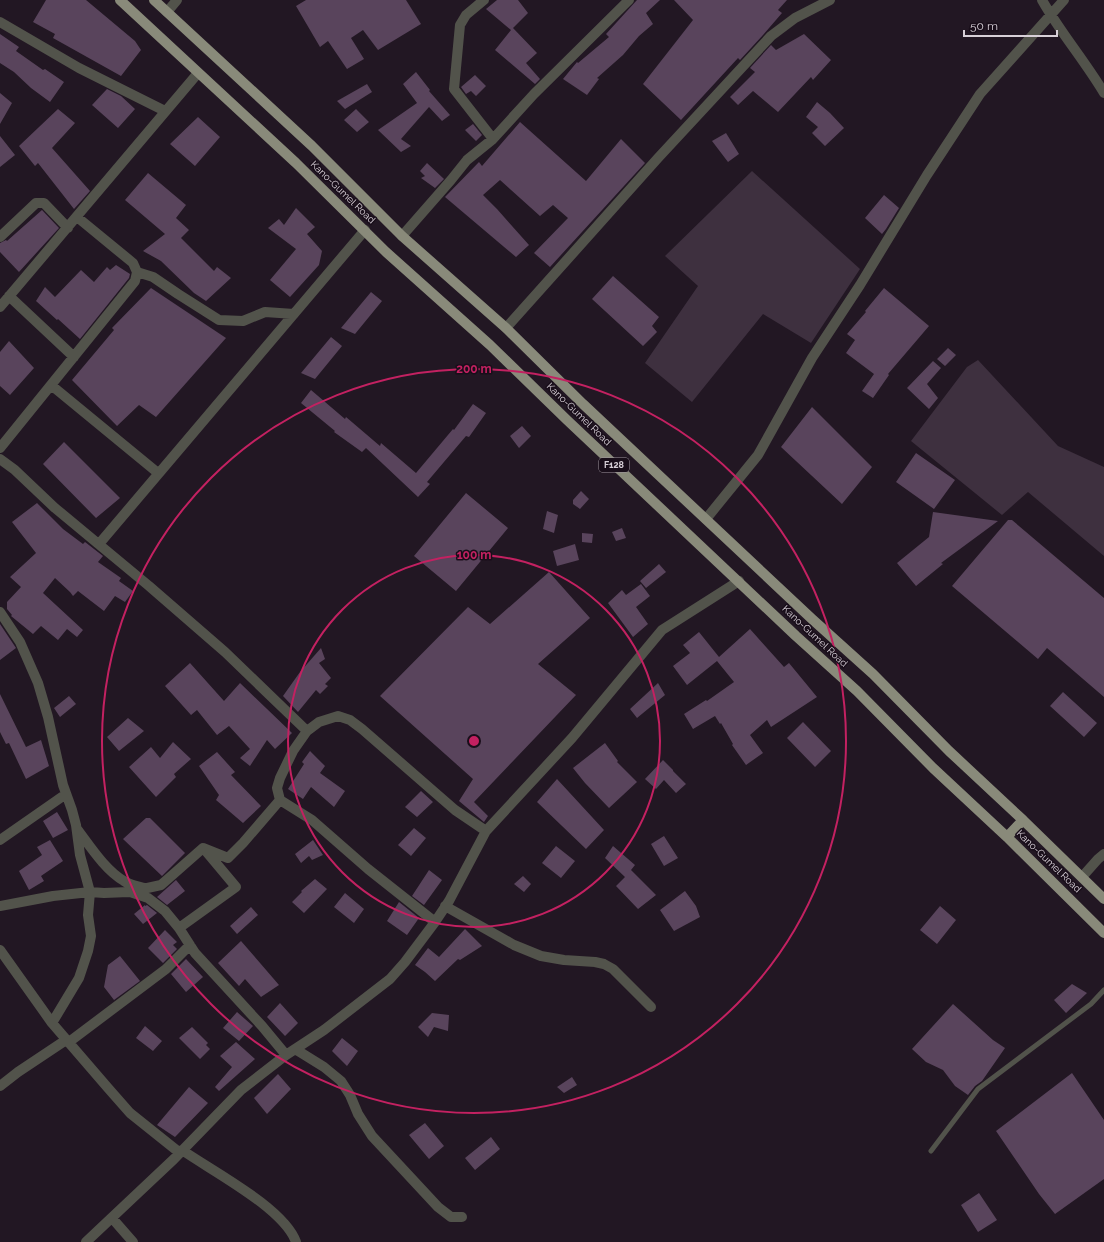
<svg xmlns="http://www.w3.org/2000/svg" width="1104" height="1242" viewBox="0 0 1104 1242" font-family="Raleway,sans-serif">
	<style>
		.green { fill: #3e303f }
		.building { fill: #59445c }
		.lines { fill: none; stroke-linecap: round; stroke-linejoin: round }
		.lane { stroke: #52534b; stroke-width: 5 }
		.street { stroke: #52534b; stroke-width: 10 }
		.primary { stroke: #898a7a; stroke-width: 10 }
		.ring { fill: none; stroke: #c32161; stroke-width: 2 }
		.labels { text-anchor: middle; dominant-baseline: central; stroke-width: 3; stroke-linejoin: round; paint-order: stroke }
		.shield { fill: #190e1a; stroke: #9f969f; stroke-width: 1 }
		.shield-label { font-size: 9px; font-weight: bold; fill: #d8d0d8 }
		.street-label { font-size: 10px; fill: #d8d0d8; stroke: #190e1a }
		.centre { fill: #c32161; stroke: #190e1a; stroke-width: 2 }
		.ring-label { font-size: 12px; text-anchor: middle; font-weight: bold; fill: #c32161; stroke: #190e1a; stroke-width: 3; stroke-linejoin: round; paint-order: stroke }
	</style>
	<rect width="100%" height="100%" fill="#221723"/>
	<!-- green -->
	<path class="green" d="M752,171L860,269L811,343L763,314L692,402L645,363L698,286L665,256Z
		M978,360L1058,446L1104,467V556L1028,492L1002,515L911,441L967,367Z"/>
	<!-- building -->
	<path class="building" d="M46,0H86L135,41L141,50L121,76L53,38L55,34L33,22Z
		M306,0H406L421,24L378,50L363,30L351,38L364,59L347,69L328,41L320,47L296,6Z
		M497,0H518L528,13L513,28L537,53L526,63L540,79L535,84L495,50L511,30L486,9Z
		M637,0H660L646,13L653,24L639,36L623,55L597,78L599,79L587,95L563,79L577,62L578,63L609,37L606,34Z
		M674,0H787L778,10L782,13L763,35L740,60L738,58L681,120L643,84L693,20Z
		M0,34L19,47L16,51L43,70L45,69L64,82L50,102L31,88L14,72L0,63Z
		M804,34L831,60L813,80L811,77L778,112L753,91L738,105L730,97L755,72L750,68L771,45L776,50Z
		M416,72L430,90L429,91L450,115L442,121L429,107L401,139L411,146L401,152L378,130L417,103L403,84Z
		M475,75L486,86L476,96L471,91L466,94L461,87Z
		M367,84L372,92L345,109L337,101Z
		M107,89L121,96L135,109L118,128L92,105Z
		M0,93L12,103L0,124Z
		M817,102L830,113L844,128L825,146L812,133L818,127L806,117Z
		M58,109L75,123L52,148L90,191L74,209L38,163L35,166L19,146Z
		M356,109L369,122L357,132L344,120Z
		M198,117L220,137L195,166L170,144Z
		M520,122L586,181L621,139L645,163L550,267L534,253L568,218L553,205L540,216L500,180L483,195L497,209L529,245L516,257L445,197L479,162L482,166Z
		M473,124L482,135L476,141L465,130Z
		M726,133L739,154L728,162L712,141Z
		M0,136L15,155L0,167Z
		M427,163L444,179L435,188L421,178L425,176L420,171Z
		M148,173L186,205L176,218L189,230L181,238L214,271L217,267L231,278L206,301L194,293L161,261L143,251L165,234L125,200Z
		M884,195L899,208L886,229L882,234L865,218Z
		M296,208L315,227L307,234L322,251L319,265L290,297L270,280L296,249L268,228L279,219L284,225Z
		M42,210L59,228L19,272L0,252V243L6,240L7,241Z
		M116,265L130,274L129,278L80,339L58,319L57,320L36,301L45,287L55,297L81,270L94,282L107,267L110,270Z
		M613,276L659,317L652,326L657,332L643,346L592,299Z
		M151,288L226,338L156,417L139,405L117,426L72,380L114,330L112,328Z
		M884,288L929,326L888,374L889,375L873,398L862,391L874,374L846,353L855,340L847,334L866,312L865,311Z
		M371,292L382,301L355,334L341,328Z
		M331,337L342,346L315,379L301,373Z
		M9,341L34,368L10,395L0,386V352Z
		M948,348L956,355L945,366L937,359Z
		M933,361L941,368L927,384L938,398L929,409L907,388Z
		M311,390L345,419L346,417L380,446L381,443L416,473L453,429L454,430L473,404L486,413L469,437L466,436L427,482L430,484L418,497L366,448L362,452L334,432L335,431L301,403Z
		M812,407L872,467L842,504L781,447Z
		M522,426L531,436L519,448L510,436Z
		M64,442L120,498L96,518L43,464Z
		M916,453L955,480L934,509L896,482Z
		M581,491L589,499L580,509L573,504V500Z
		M466,493L508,528L456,591L414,556Z
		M37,503L63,529L83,544L85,542L103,556L98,562L121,578L119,581L133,591L125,602L115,596L104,611L78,591L73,596L70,592L55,578L43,593L83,630L77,637L67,629L58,640L41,626L33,634L11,616L12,615L7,609V602L21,587L10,577L36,553L12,522Z
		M547,511L558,515L554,533L543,529Z
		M933,512L998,521L941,563L943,564L916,586L897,563L929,537Z
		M1008,520H1012L1104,598V697L1047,648L1038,659L952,586Z
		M622,528L626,538L616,541L612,532Z
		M582,533L593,534L592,543L582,542Z
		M575,544L579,560L557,566L553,551Z
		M659,564L666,572L646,588L640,581Z
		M549,572L590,618L538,664L576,695L474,802L488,816L484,822L459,801L473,779L380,696L468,607L490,624Z
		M641,584L650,596L636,607L648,624L633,637L608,603L622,590L626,595Z
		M0,624L16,648L0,660Z
		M750,629L784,667L789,663L817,697L771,727L767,720L750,735L763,753L746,765L732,745L733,744L721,723L720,724L715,716L693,729L684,714L706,700L707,701L734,682L717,661L687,685L673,666L690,653L683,645L699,632L719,657Z
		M321,648L325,659L319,663L331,678L325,684L328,686L320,694L316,690L298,712L283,696L300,672Z
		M190,663L224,701L240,683L292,733L275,749L267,740L250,766L240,758L250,749L229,726L217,735L197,710L191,715L165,686Z
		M658,683L665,695L637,718L630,709Z
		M1063,692L1097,723L1084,737L1050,706Z
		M0,694L26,747L41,740L49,766L26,779L9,743L6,744L0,732Z
		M69,696L76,704L60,717L54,708Z
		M128,718L144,731L119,751L107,737Z
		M803,722L831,751L815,767L787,738Z
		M173,742L191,759L174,774L176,777L156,797L129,767L151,747L160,758Z
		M605,743L618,761L617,762L637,782L609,808L585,783L573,768Z
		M310,751L325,766L320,773L345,791L334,807L311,787L303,799L288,789L304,764L302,762Z
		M217,752L235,772L231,775L261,806L243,823L216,800L219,795L199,766Z
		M663,760L673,770V771L686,784L676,793L664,780L656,789L645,779Z
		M557,779L604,830L586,849L537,802Z
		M421,791L433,802L417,817L405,807Z
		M57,812L68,830L53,838L43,821Z
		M146,818H150L185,853L162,876L123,839Z
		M414,828L426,838L411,856L398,845Z
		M664,836L678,858L664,866L651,844Z
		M50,840L63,861L41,876L44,881L29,890L19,871L42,855L37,847Z
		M313,840L323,855L312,860L309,856L301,863L295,854Z
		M556,846L575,861L561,878L542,863Z
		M613,846L635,865L631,870L656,895L638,909L616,886L625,877L605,858Z
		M429,870L442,880L424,905L412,896Z
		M523,876L531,884L524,892L514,884Z
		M315,879L327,889L304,913L292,902L302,892L301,891Z
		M176,880L185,891L167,905L157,897Z
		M685,891L696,906L700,917L674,931L660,910Z
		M345,893L364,909L354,923L334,907Z
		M399,902L419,918L407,935L387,921Z
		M145,905V906L147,905L157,913L143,924L134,914Z
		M940,906L956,920L937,944L920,930Z
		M251,907L258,915L237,934L230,926Z
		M465,929L482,946L460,960L458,959L435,981L425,972L415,965L428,948L439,957Z
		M165,930L177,942L173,945L177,949L163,963L148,948Z
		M241,941L279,985L261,997L245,979L239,986L218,963Z
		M120,956L140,981L114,1000L104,987L108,965Z
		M186,959L203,977L186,992L171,974Z
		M1072,984L1087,993L1066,1013L1054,1000Z
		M280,1003L298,1023L285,1036L267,1017Z
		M953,1004L993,1040L1005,1048L982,1081L975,1086L968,1095L955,1086L943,1070L926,1062L912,1049Z
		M237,1012L253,1026L239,1041L223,1028Z
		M432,1013L449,1015L448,1031L434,1027L428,1037L418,1027Z
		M145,1026L162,1041L153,1051L136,1038Z
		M192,1027L208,1043L206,1045L210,1049L200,1059L179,1038Z
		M342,1038L358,1051L347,1066L332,1051Z
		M236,1042L255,1059L219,1091L215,1087L232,1067L220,1056Z
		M1072,1073L1104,1120V1179L1055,1214L1039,1194L996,1131Z
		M278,1074L291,1089L267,1114L254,1098Z
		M572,1077L577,1085L564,1093L557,1087Z
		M189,1087L208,1103L175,1137L157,1125Z
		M425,1123L444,1146L429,1159L409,1135Z
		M491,1137L500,1149L475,1170L465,1158Z
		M979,1193L997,1220L978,1232L961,1205Z"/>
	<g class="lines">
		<!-- lane -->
		<path class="lane" d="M931,1151L978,1089L1091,1004L1104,990"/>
		<!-- street -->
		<path class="street" d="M484,0L466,15L460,25L454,89L493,139
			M1042,0C1060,32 1085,61 1104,93
			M167,12L177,0
			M0,22L79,68L165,111
			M402,236L451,180L467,160L493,139L534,94L629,0
			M0,237L36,203H44L68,228
			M137,272L153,277L178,294L219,320L243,321L265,312L294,314
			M9,296L74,357
			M0,307L198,73
			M506,328L658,158L771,36L795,18L830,0
			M51,385L158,473
			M0,448L135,281L137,272L133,263L77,217
			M0,459L15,470L55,508L149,586L225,652L307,731
			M706,519L758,455L812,358L860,285L927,175L980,94L1064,0
			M99,544L365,230
			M0,612L20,642L38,683L48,717L63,785L72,810L76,825L80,855L90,892L88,915L91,936L88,951L79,978L52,1023
			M77,829C90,846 105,870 124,881C129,885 138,886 145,888
			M0,840L66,794
			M1082,877L1098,859L1104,854
			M130,892L148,898L165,911L179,928L195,953L262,1026L286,1055
			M0,906L53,896L90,892L104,893L129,892L161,885L203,848L228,858L243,843L280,800
			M445,906L514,945L541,956L564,960L595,962L604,964L613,969L651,1007
			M435,922L368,869L312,820L280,800L277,788L280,778L293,751L307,731L319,722L338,716L350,720L362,729L455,810L486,831
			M179,928L236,887L205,850
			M0,950L52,1023L108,1088L130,1113L180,1153
			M69,1042L166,969L190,945
			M295,1049L324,1067L341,1081L350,1095L358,1114L372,1136L438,1207L451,1217H462
			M0,1086L18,1072L66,1040
			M182,1150C212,1171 284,1208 296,1242
			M112,1218L133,1242
			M86,1242L174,1159L241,1090L286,1055L324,1030L390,979L405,962L435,922L449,901L486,831L572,738L662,630L739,581"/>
		<!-- primary -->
		<path class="primary" d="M120,0L296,163L386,252L490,345L567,420L796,636L857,691L933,768L1007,837L1104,933
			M154,0L312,146L402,236L506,328L583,404L812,619L873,674L949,751L1023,820L1104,899
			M1007,837L1023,820"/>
	</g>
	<!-- distance rings -->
	<g class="ring">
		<circle cx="474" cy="741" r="186"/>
		<circle cx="474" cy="741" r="372"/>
	</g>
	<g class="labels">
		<!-- shield labels -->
		<rect class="shield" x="599" y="458" width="30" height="14" rx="3"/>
		<g class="shield-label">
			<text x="614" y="465">F128</text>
		</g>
		<!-- street labels -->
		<g class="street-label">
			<text transform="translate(343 192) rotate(44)">Kano-Gumel Road</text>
			<text transform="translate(579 414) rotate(44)">Kano-Gumel Road</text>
			<text transform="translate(815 636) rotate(43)">Kano-Gumel Road</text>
			<text transform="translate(1049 861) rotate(44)">Kano-Gumel Road</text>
		</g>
	</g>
	<circle cx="474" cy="741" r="6" class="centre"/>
	<g class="ring-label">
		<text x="474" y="373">200 m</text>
		<text x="474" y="559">100 m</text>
	</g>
	<!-- scale -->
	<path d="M964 30v6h93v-6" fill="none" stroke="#d8d0d8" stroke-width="2"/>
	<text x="970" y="30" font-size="12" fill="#d8d0d8" stroke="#190e1a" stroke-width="3" paint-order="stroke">50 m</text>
</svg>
